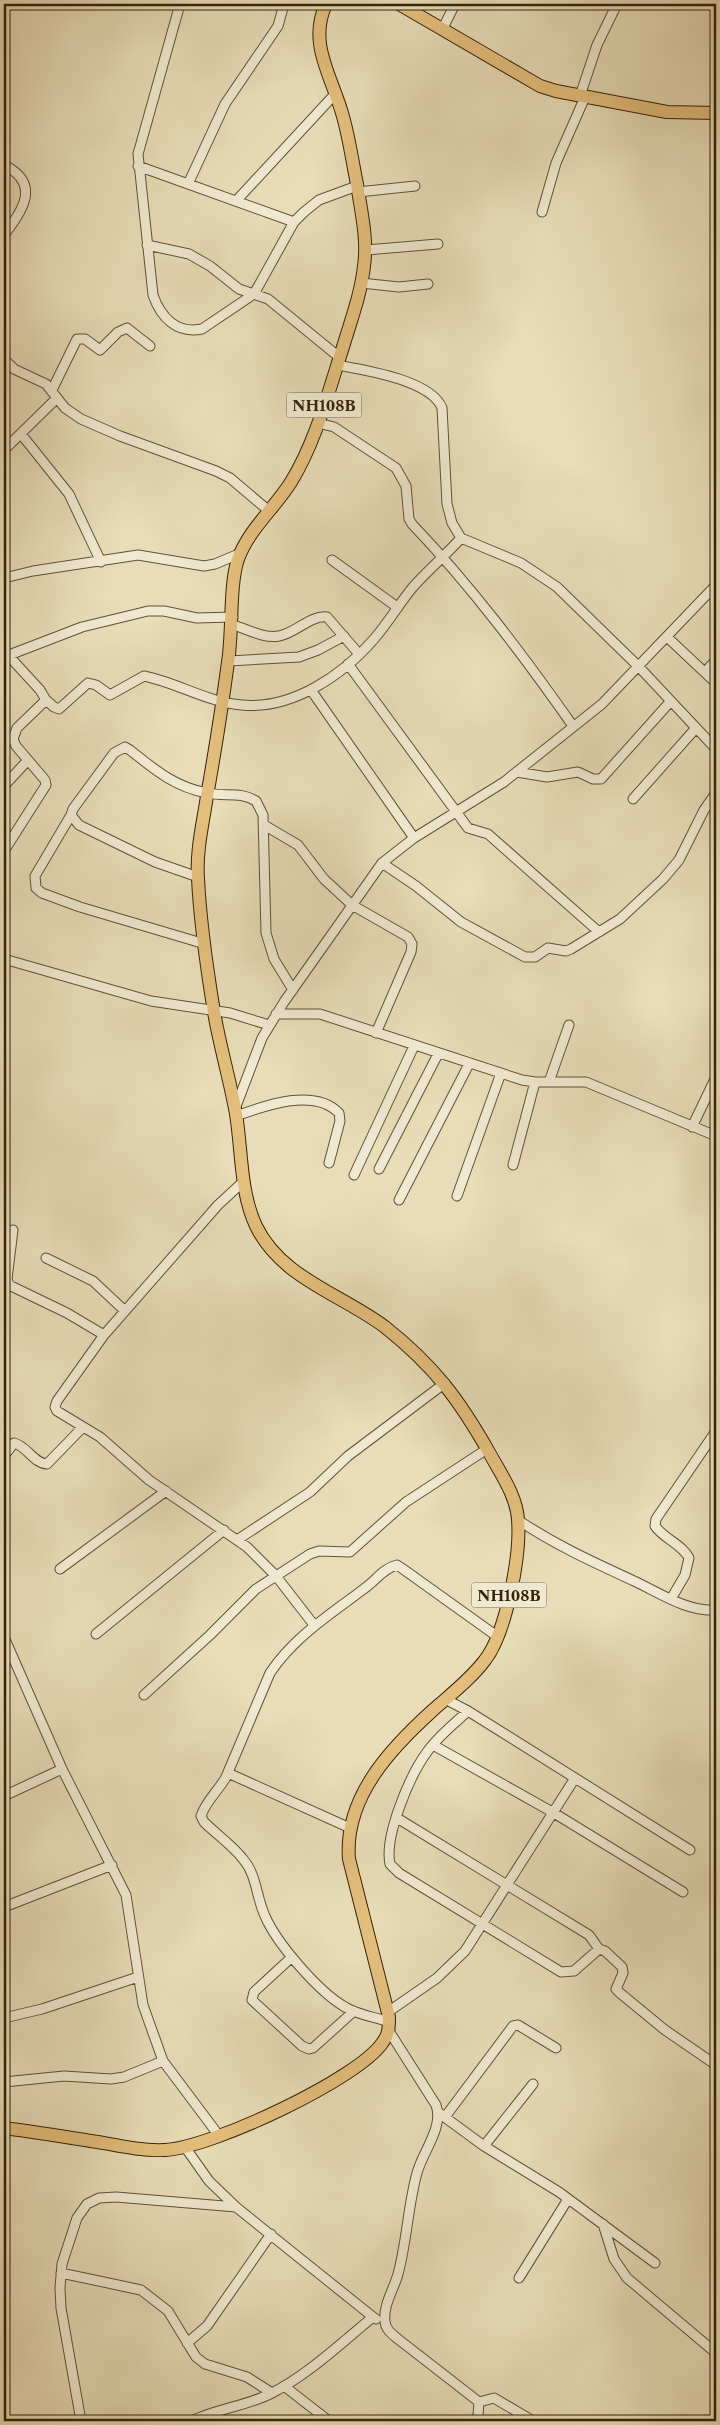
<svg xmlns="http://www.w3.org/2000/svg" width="720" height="2425" viewBox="0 0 720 2425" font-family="'Libre Caslon Text',serif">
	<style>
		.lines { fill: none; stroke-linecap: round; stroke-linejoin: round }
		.minor-casing { stroke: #615235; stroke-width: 11 }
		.highway-casing { stroke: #342309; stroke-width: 14 }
		.minor { stroke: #f0e9d1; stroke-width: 9 }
		.highway { stroke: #e4be7c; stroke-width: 12 }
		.labels { text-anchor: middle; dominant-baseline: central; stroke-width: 4; stroke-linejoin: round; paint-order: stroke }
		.shield { fill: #f0e9d1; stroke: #6c5e45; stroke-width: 1 }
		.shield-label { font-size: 15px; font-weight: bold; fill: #342309 }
	</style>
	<rect width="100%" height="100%" fill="#e8ddb8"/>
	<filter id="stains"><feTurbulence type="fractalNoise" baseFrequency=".004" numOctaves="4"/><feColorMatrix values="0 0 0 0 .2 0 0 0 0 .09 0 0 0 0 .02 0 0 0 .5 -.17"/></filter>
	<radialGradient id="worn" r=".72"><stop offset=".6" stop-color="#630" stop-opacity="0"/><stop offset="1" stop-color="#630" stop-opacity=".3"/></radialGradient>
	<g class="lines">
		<defs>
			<path id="minor" d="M180,4L138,154L153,295C161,318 177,334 202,329L254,294L294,222L304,212L319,200L357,186
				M632,4H643
				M443,28L455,4
				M580,96L597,45L617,4
				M4,165C42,184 22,211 4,235
				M138,166L294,222
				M188,184L225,104L278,26L284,4
				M358,192L415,186
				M236,201L335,94
				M542,212L556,163L585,97
				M147,245L189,254L210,266L239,289L268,299L339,357
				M366,250L438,244
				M361,283L399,287L428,284
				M4,359L14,369L46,384L65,408L81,419L120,436L216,471L230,478L269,511
				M337,365C364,370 431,380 442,408L447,504L452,523L461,538L521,563L557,587L639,667L716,749
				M52,390L77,339H85L100,350L118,332L127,328L150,346
				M318,423L334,427L396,468L406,486L409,519L412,524C472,587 523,655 573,726
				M21,434L69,494L101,562
				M4,450L57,398
				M332,560L397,607
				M4,578L33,571L138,555L204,566L215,564L241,553
				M233,625C247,629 264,639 279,636C296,633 310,615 327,617L359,654
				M667,637L716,683
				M4,657L82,627L148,611H164L197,618L233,617
				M229,661L299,657L318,650L344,636
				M348,664L468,828L488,834L599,932
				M705,672L716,660
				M311,690L414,838
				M46,700L54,707L59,709L88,683L96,685L110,695L144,676C178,683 207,702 242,705C292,710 343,675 374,639C388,623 399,604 413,587C428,570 446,555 461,538
				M517,772L547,777L578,772L593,779H601L670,702
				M4,786L28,760
				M633,799L696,728
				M71,815L35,876L36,888L42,893L80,907L205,944
				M264,825L298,845L324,879L352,905L408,937L412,944L411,952L376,1033
				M4,851L46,785L45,780L16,746L13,739L17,728L46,700L40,690L8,655
				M382,863L416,886L461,922L525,957H535L548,948L566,951L571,949L620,919L663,879L679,860L704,810L716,793
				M198,877L155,862L79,825L71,815L73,809L114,753L125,747L130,750C155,770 175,787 207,793C225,797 240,791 256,801L263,815L266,933L274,959L293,990
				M4,959L151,1001L230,1013L269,1025
				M276,1014H320L522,1080L535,1082H586L716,1136
				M549,1082L569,1025
				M235,1109L262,1038L284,1002L382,863L414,838L504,782L602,704L716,585
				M236,1116C264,1106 314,1087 339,1113L340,1121L329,1163
				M692,1127L716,1077
				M513,1165L535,1082
				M379,1169L438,1054
				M354,1175L414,1046
				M457,1196L501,1073
				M399,1200L469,1064
				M13,1230L7,1279L9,1285L67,1313L104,1335L218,1205L244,1181
				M46,1258L93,1281L125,1311
				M104,1335L57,1401L55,1407L57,1411L100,1437L149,1480L247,1547L276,1576L314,1625
				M4,1456L14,1443C27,1446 33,1463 47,1464L83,1427
				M518,1520C557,1546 593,1562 634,1581C660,1593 687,1612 716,1610
				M237,1540L310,1492L348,1456L445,1383
				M60,1569L166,1491
				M671,1599L685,1575L689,1558C682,1544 664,1539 655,1526L656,1519L716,1431
				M96,1634L224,1530
				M4,1637L62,1769L126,1895L143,2005L163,2061L220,2137
				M144,1695L210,1635L256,1589L310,1554L319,1551L350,1552L406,1502L487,1449
				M445,1699L468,1711L690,1850
				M468,1711C454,1724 438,1736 427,1752C410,1775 384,1836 390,1864L399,1873L561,1972L574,1971L599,1949L605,1951L622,1967L623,1973L616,1989L620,1993L665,2030L716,2065
				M433,1745L554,1813L683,1892
				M228,1773L350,1828
				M4,1796L62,1769
				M397,1818L589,1935L599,1949
				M4,1907L112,1865
				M292,1957L254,1992L252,2000L302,2046L309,2049L313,2048L354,2011
				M388,2012L437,1978L465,1951L575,1778
				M4,2018L42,2009L138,1977
				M389,2022C375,2017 358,2015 345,2007C319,1992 277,1944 265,1916C256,1897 257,1875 243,1859C232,1845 216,1834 204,1822L201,1816C205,1802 219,1790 226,1777L270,1673C295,1636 331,1614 365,1588C376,1580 384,1568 397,1565L403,1569L498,1637
				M389,2031L436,2105C444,2127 423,2151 417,2173C408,2205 407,2241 398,2274C394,2289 383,2305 385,2321C385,2329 392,2334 398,2339L479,2402L478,2416L473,2421
				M4,2082L64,2076L111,2079L124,2077L163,2061
				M439,2113L484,2146L559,2192L655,2263
				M445,2117L513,2026L518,2025L556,2048
				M484,2146L533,2084
				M185,2147L209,2181L236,2207L373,2317
				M603,2224L614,2259L627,2278L716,2353
				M61,2273L141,2290L168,2311L196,2357L205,2364L247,2377L272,2393
				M519,2278L568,2199
				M187,2343L207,2326L271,2234
				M284,2386L329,2421
				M479,2402L494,2398L533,2421
				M81,2421L61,2308L60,2288L62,2264L77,2218L87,2204L99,2198L116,2197L236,2207
				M192,2421C215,2409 247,2406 272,2393C309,2374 341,2343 373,2317L376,2319"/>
			<path id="highway" d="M399,4L540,86L556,91L667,112L716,113
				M4,2128C35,2132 66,2137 98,2142C120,2146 142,2151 165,2150C210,2148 359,2079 383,2042C389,2034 389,2027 389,2017L349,1859C344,1798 390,1749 432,1711C450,1695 471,1679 485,1660C506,1633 521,1555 518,1520C517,1497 501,1474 490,1454C459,1399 434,1366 385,1327C341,1294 281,1278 256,1226C240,1192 242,1151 236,1114C230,1080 220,1047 214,1012C207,969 200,923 198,878C196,851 203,823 207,796C215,751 222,707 228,662C233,632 229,586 238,559C249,529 274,509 291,482C316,441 328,393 343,347C351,320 361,294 364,266C368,239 361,211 357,184C352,160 349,136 342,113C331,75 308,43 326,4"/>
		</defs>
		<!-- minor casing -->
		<use href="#minor" class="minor-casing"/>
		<!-- highway casing -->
		<use href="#highway" class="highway-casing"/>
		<!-- minor -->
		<use href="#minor" class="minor"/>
		<!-- highway -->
		<use href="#highway" class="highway"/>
	</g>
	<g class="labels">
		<!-- shield labels -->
		<g class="shield">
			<rect x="286.5" y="392.5" width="75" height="25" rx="4"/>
			<rect x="471.5" y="1582.5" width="75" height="25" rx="4"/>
		</g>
		<g class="shield-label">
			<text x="324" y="405">NH108B</text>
			<text x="509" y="1595">NH108B</text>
		</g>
	</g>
	<!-- margin -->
	<rect width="720" height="2425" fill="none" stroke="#e8ddb8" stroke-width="20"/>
	<rect x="5" y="5" width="710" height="2415" fill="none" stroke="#342309" stroke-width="2.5"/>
	<rect x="10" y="10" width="700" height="2405" fill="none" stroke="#342309"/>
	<rect width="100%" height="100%" filter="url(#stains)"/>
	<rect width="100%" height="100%" fill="url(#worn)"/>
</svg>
